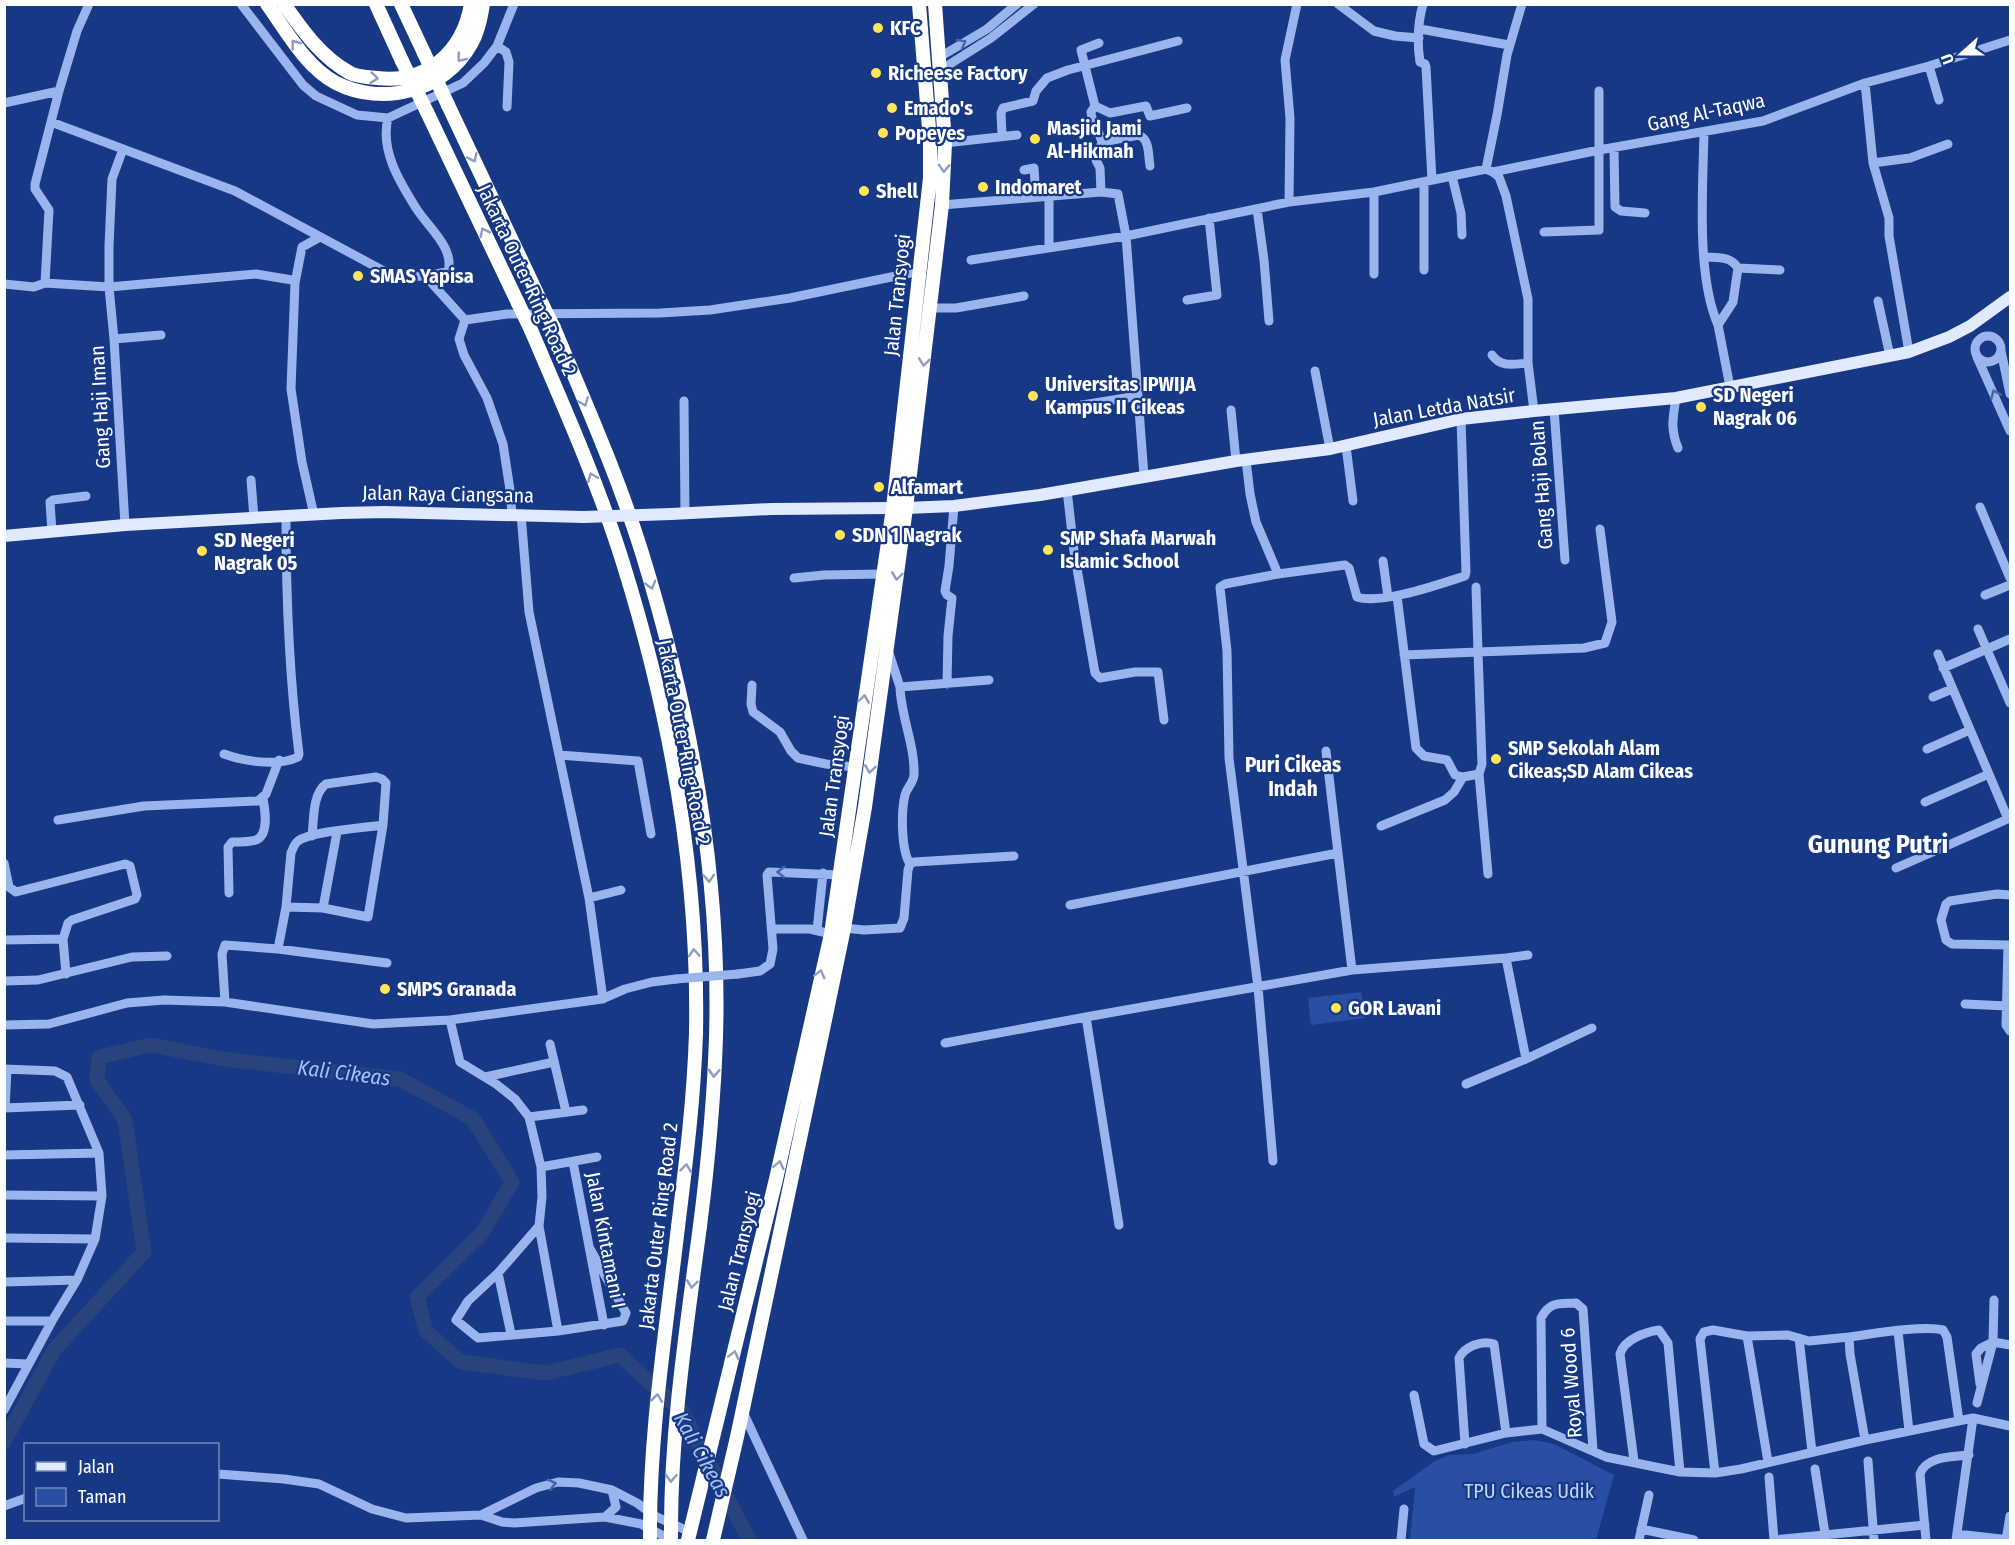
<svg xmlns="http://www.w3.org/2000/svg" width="2015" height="1545" viewBox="0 0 2015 1545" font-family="'Fira Sans Condensed',sans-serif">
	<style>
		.green { fill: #284fa4 }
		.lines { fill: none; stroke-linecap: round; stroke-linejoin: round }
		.river { stroke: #29437c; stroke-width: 15 }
		.minor { stroke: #9ab5ee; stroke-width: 9 }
		.major { stroke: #e1e9ff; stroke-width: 12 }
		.highway { stroke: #fff; stroke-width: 14 }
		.minor-bridge { stroke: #9ab5ee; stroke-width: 9 }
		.major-bridge { stroke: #e1e9ff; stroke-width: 12 }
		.highway-bridge { stroke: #fff; stroke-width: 14 }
		.oneway { stroke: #4464aa }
		.oneway2 { stroke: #8a9cc2 }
		.poi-dot { fill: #ffe557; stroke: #163885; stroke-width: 2 }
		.labels { text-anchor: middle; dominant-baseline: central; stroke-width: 4.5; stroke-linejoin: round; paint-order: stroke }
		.poi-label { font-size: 20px; font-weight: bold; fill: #fff; stroke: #163885; text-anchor: start }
		.street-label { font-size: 20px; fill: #fff; stroke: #163885 }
		.park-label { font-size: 20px; fill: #c0d3fa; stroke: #163885 }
		.neighbourhood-label { font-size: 21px; font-weight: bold; fill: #fff; stroke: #163885 }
		.water-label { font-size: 21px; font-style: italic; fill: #a6c0f5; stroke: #163885 }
		.district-label { font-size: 26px; font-weight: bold; fill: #fff; stroke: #163885 }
	</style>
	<rect width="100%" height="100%" fill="#163885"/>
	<!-- green -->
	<path class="green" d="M1361,992L1365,1018L1311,1025L1308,998Z
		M1534,1440L1554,1444L1614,1475L1596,1540H1410L1415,1487L1394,1497L1393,1491L1435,1461L1449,1455L1473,1454L1512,1442Z"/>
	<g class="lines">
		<!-- river -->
		<path class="river" d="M4,1442L54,1350L144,1252L125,1120L97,1080L99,1057L151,1045L223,1059L400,1079L473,1119L512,1182L482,1233L417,1297L426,1331L461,1362L546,1373L620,1355L683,1413L749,1540"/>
		<!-- minor -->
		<path class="minor" d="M241,4L303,85L316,96L357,115L388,118L463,83L484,63L497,46L514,4
			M1338,4L1374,31L1395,36L1419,38
			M1423,4C1418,22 1417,43 1420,62L1425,64L1426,67L1432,180
			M1420,29L1509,45
			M1099,43L1081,50L1095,106L1091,112L1094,130L1098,131L1102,142L1096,160L1100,168L1101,192
			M497,46L506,52L509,62L507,107
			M938,58L987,29L1017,4
			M1929,66L1939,100
			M939,71L991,38L1034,4
			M1865,83L1873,163L1889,218V236L1909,352
			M4,103L59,91L77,31L89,4
			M1095,106L1110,113L1146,106L1150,116L1187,108
			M51,122L235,191L395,277L428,276L448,271C455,248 427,226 416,208C399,181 380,150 388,118
			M1704,132C1703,187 1696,275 1718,325
			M1002,136L1001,113L1003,108L1033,101L1036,91L1047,78L1068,70L1178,41
			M1102,142L1139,135C1150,140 1148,155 1150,166
			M945,143L1017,135
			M123,149L112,179L109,246V287L114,339L125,525
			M1614,149L1615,207L1621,211L1645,213
			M1873,163L1910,158L1948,144
			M1486,169L1497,115L1507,55L1522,4
			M1024,170L1034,168L1036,197
			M1493,172L1599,150L1763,121L1865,83L1929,66L2010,40
			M1452,176L1461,213L1462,235
			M1374,192V274
			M1049,196V247
			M1289,202L1290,118L1285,60L1297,4
			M942,205L1101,192L1118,194L1126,236L1144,476
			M1257,209L1264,260L1269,321
			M1544,232L1599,230V91
			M1705,257C1719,258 1730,256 1738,268L1733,302L1718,325L1730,387
			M971,260L1126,236L1289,202L1374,192L1486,169L1493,172L1499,177L1506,196L1528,299V363L1534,411
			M1738,268L1780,270
			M1424,270V182
			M428,276V279L465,320
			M45,283L49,210L35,189V184L59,91
			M295,283L302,247L320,237
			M4,284L34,287L45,283L109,287L256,274L292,280L295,283L291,389L302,462L314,515
			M1187,300L1217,295L1209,218
			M1878,301L1890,356
			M930,308H956L1024,296
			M465,320L507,314L660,313L710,310L790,298L920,271
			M465,320L459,339L464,355L487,398L503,444L510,490L512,514
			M1975 349a13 13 0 1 1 26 0a13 13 0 1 1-26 0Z
			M114,339L161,335
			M2001,351L2010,394
			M1492,355C1501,368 1514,364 1528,363
			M1977,357L2010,431
			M1315,371L1330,449
			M1676,398C1673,418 1670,428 1678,448
			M684,401L685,514
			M1070,407L1138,396
			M1554,409L1565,560
			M1231,410L1236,461
			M1346,446L1353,501
			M1246,460L1250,494L1256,522L1278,574
			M251,480L254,518
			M1067,490L1074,551L1095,673L1100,678L1135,672H1158L1164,720
			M1980,507L2010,578
			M521,514L529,612L589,898L603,999
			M52,532L50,502L53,500L86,496
			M1383,561L1388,597
			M794,578L824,575L882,574
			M1985,595L2010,585
			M1397,596L1416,748L1424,756L1447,760L1455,775L1463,777L1479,774L1482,764L1478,652L1584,648L1605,643L1612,622L1600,529
			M1978,629L2010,703
			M888,650L900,687
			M1938,654L2008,819
			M1404,655L1478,652L1476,587
			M1943,668L2010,639
			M947,684L948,636L952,598L947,595L945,591L949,566L954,506
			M752,685L751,704L753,712L780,732L791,751L798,758L826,764L855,767
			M1933,697L1952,689
			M1927,749L1970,730
			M1326,751L1338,853
			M224,754C243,761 278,767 298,757L299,754C289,675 286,597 286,517
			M559,755L638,761L651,834
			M1479,774L1488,874
			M1925,802L1989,774
			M58,820L144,806L258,801L266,794L279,760
			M1381,826L1445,800L1454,792L1463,777
			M4,863L9,887L16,892L125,864L130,866L137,895L135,899L72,920L68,923L63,939
			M910,864C901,850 901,812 905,795C907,787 913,784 914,775C915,745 901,717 900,687L989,680
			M1896,868L2010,818
			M229,893L228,847L232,842C239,842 249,842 256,840C269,835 265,809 263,799
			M2010,895L1997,894L1950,901L1946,904L1941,920L1946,940L1952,944L2010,945
			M589,898L621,890
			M1070,905L1338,853L1352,970
			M286,907L291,853C293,849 294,844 298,841C312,831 364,828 383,825L386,783L382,779L376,777L326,784C312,794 314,821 312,836
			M323,908L337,832
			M844,928L864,930L900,928L904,918L908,870L910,864L914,862L1014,856
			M772,929H810L831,934
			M817,930L823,873
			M4,940L63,939L66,974
			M2008,945L2006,1025L2010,1031
			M278,949L286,907L323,908L368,917L383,825
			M738,974L760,971L770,964L773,949L767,875L769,872L840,875
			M4,981L38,980L132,957L167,956
			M225,1002L222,954L225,945L278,949L387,963
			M1965,1004L2007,1006
			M450,1020L460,1062L496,1084L515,1099L529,1117L541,1167L542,1197L539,1226L498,1273L468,1301L456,1320L478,1338L558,1331L623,1321L626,1313L589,1247
			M4,1025L49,1024L127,1003L164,1000L225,1002L373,1024L450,1020L602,999L625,989L652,982L676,979
			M945,1043L1086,1017
			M550,1044L566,1112
			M1526,1059L1592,1028
			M4,1069L55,1071L67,1077L99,1153L102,1196L95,1239L77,1280L52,1321L4,1410
			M485,1077L554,1062
			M1466,1084L1526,1059L1506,958
			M4,1108L80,1105
			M5,1108L7,1070
			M529,1117L583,1110
			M4,1155L99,1153
			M1273,1161L1258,987L1229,758L1227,651L1220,587L1225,584L1278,574L1345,565L1349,568L1357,597C1381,605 1440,584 1465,576L1466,572L1461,419
			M573,1162L604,1325
			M541,1167L597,1157
			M4,1195L102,1196
			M1119,1225L1086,1017L1352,970L1506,958L1528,955
			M539,1226L558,1331
			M4,1238L95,1239
			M498,1273L511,1334
			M4,1282L77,1280
			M1994,1300L1993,1342L2010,1345
			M4,1321H52
			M1898,1331L1909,1431
			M1747,1336L1768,1462
			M1849,1337C1872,1334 1922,1325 1943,1330L1947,1337L1959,1421
			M1799,1338L1812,1452
			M4,1363L28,1364
			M1980,1384L1976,1354L1981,1348L1993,1342
			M1414,1395L1424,1444L1434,1451L1506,1433L1542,1429L1606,1457L1680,1472L1715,1473L1741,1469L1865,1440L1973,1418
			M1977,1403L1993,1342
			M743,1412L803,1540
			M1542,1429L1541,1318C1550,1301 1559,1304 1576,1303L1583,1309L1593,1450
			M1465,1444L1459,1358C1465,1346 1482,1340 1494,1344L1506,1433
			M1634,1461L1620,1354C1624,1339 1646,1332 1659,1330L1668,1343L1680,1472
			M1868,1461L1874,1540
			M1815,1469L1826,1540
			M1715,1473L1700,1339L1704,1332L1713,1330L1747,1336L1788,1335L1809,1341L1849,1337L1850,1354L1865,1440
			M218,1474L284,1479L319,1484L372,1509L406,1518L481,1515L502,1522L514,1523L605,1517L641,1524L671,1540
			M1769,1477L1774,1540
			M4,1506L26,1498
			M481,1515L536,1488L558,1482L579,1483L612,1490L637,1503L655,1516L690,1532
			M605,1517L616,1507L612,1490
			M1641,1529L1694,1540
			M1957,1534L2010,1540
			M1401,1540L1404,1509
			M1639,1540L1649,1495
			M1774,1540L1925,1525
			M1926,1540L1920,1474C1926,1456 1952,1457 1969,1455
			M1956,1540L1973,1418L2010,1426
			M2006,1540L2010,1516"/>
		<!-- major -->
		<path class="major" d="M906,508L954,506L1040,495L1236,461L1330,449L1461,419L1534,411L1676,398L1909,352L1949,337L1970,326L2010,297
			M671,514L771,509L893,508
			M4,536L125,525L341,513L385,512L584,517"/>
		<!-- highway -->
		<path class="highway" d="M267,4C287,32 306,67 336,83C383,107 445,91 471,44C478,33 481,17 483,4
			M284,4C303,31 321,57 350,73C358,77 369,77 377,78C427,84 463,52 471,4
			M376,4L402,61
			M401,4L424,53
			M448,105L542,304
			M427,112L518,303
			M554,328C585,402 618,476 642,553C690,709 721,873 716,1037C714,1100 708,1163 700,1226
			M531,330C564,407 598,483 623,563C670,714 699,875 696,1033C694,1098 686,1162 678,1227
			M688,1540L776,1179L831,934L893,508L930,178V141L919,4
			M713,1540L737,1437L825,1020L844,928L865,807L906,508L942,205L945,143L935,4"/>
		<!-- minor-bridge -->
		<path class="minor-bridge" d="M676,979L738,974"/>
		<!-- major-bridge -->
		<path class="major-bridge" d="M584,517L671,514"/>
		<!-- highway-bridge -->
		<path class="highway-bridge" d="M424,53L448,105
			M402,61L427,112
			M518,303L531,330
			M542,304L554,328
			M650,1540C649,1435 666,1331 678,1227
			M671,1540C670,1435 686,1331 700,1226"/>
	</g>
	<!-- one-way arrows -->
	<defs><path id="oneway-chevron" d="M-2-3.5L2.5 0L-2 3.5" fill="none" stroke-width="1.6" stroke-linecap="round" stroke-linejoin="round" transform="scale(1.5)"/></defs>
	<g class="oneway">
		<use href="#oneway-chevron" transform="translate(962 43) rotate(-30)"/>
		<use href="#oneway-chevron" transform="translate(1995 394) rotate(-113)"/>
		<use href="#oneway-chevron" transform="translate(781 872) rotate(-179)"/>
		<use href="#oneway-chevron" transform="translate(552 1484) rotate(-13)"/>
	</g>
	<g class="oneway2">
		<use href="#oneway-chevron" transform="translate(295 44) rotate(-127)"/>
		<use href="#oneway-chevron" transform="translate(461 58) rotate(128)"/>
		<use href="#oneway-chevron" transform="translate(374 78) rotate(6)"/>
		<use href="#oneway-chevron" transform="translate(473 158) rotate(65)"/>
		<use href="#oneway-chevron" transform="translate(944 168) rotate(92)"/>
		<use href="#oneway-chevron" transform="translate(484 232) rotate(-116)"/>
		<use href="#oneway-chevron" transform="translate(924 362) rotate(97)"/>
		<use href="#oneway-chevron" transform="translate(584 402) rotate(67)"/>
		<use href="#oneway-chevron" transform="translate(592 477) rotate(-112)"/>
		<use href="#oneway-chevron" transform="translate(897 576) rotate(98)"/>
		<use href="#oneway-chevron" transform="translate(651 585) rotate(74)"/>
		<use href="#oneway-chevron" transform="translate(864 699) rotate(-82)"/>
		<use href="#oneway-chevron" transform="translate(870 769) rotate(98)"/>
		<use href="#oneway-chevron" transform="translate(709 878) rotate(86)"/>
		<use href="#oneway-chevron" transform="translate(694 953) rotate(-93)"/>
		<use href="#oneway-chevron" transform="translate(820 974) rotate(-76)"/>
		<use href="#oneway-chevron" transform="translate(714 1073) rotate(93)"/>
		<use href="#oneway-chevron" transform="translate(779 1165) rotate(-78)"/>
		<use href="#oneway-chevron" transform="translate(686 1168) rotate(-83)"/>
		<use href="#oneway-chevron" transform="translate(692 1284) rotate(97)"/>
		<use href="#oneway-chevron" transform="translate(734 1355) rotate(-76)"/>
		<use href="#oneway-chevron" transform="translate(657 1398) rotate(-83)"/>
		<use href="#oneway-chevron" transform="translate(671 1478) rotate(93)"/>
	</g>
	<!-- markers -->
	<g class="poi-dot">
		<circle cx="878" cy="28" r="6"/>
		<circle cx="876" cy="73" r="6"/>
		<circle cx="892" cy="108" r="6"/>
		<circle cx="883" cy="133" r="6"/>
		<circle cx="1035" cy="139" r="6"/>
		<circle cx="983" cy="187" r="6"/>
		<circle cx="864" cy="191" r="6"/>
		<circle cx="358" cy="276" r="6"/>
		<circle cx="1033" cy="396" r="6"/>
		<circle cx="1701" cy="407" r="6"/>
		<circle cx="879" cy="487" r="6"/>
		<circle cx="840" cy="535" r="6"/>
		<circle cx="1048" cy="550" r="6"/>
		<circle cx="202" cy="551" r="6"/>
		<circle cx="1496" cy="759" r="6"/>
		<circle cx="385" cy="989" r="6"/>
		<circle cx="1336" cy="1008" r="6"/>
	</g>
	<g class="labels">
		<!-- poi labels -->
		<g class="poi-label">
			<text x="890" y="28">KFC</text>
			<text x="888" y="73">Richeese Factory</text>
			<text x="904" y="108">Emado's</text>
			<text x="1047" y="128">Masjid Jami<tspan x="1047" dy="23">Al-Hikmah</tspan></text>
			<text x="895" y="133">Popeyes</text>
			<text x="995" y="187">Indomaret</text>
			<text x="876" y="191">Shell</text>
			<text x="370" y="276">SMAS Yapisa</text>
			<text x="1045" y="384">Universitas IPWIJA<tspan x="1045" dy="23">Kampus II Cikeas</tspan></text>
			<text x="1713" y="395">SD Negeri<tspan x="1713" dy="23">Nagrak 06</tspan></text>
			<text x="891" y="487">Alfamart</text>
			<text x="852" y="535">SDN 1 Nagrak</text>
			<text x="1060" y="538">SMP Shafa Marwah<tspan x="1060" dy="23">Islamic School</tspan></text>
			<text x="214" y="540">SD Negeri<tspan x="214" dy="23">Nagrak 05</tspan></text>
			<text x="1508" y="748">SMP Sekolah Alam<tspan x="1508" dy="23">Cikeas;SD Alam Cikeas</tspan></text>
			<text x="397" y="989">SMPS Granada</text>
			<text x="1348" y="1008">GOR Lavani</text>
		</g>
		<!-- street labels -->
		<g class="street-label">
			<text transform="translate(1706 112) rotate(-12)">Gang Al-Taqwa</text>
			<text transform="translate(527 280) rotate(65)">Jakarta Outer Ring Road 2</text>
			<text transform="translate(897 295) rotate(-84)">Jalan Transyogi</text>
			<text transform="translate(100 407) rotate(-93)">Gang Haji Iman</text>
			<text transform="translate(1444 407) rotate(-10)">Jalan Letda Natsir</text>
			<text transform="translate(1541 485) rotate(-94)">Gang Haji Bolan</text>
			<text transform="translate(448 494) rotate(1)">Jalan Raya Ciangsana</text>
			<text transform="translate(684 742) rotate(79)">Jakarta Outer Ring Road 2</text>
			<text transform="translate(834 776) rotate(-82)">Jalan Transyogi</text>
			<text transform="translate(658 1226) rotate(-83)">Jakarta Outer Ring Road 2</text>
			<text transform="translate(606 1240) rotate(79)">Jalan Kintamani I</text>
			<text transform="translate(739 1251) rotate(-76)">Jalan Transyogi</text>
			<text transform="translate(1571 1383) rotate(-94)">Royal Wood 6</text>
		</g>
		<!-- park labels -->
		<g class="park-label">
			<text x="1529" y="1491">TPU Cikeas Udik</text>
		</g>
		<!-- neighbourhood labels -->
		<g class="neighbourhood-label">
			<text x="1293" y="765">Puri Cikeas<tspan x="1293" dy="24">Indah</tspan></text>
		</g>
		<!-- water labels -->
		<g class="water-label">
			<text transform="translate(344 1073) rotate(7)">Kali Cikeas</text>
			<text transform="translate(702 1455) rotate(61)">Kali Cikeas</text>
		</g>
		<!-- district labels -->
		<g class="district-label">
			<text x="1878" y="844">Gunung Putri</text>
		</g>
	</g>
	<!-- border -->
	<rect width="2015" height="1545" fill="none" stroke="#ffffff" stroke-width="12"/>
	<!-- legend -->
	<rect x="24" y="1443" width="195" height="78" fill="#163885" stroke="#7388b6" stroke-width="1.5"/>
	<rect x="36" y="1462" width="30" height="9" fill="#e1e9ff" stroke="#7388b6" stroke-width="1.5"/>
	<text x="78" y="1473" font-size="18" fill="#ffffff">Jalan</text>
	<rect x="36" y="1488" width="30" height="18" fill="#284fa4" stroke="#7388b6" stroke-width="1.5"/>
	<text x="78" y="1503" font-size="18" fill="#ffffff">Taman</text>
	<!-- north arrow -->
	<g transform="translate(1961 54) rotate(249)" stroke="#163885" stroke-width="4.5" paint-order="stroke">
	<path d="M0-4.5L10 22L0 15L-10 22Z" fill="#ffffff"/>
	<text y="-9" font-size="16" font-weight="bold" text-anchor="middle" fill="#ffffff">U</text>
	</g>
</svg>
